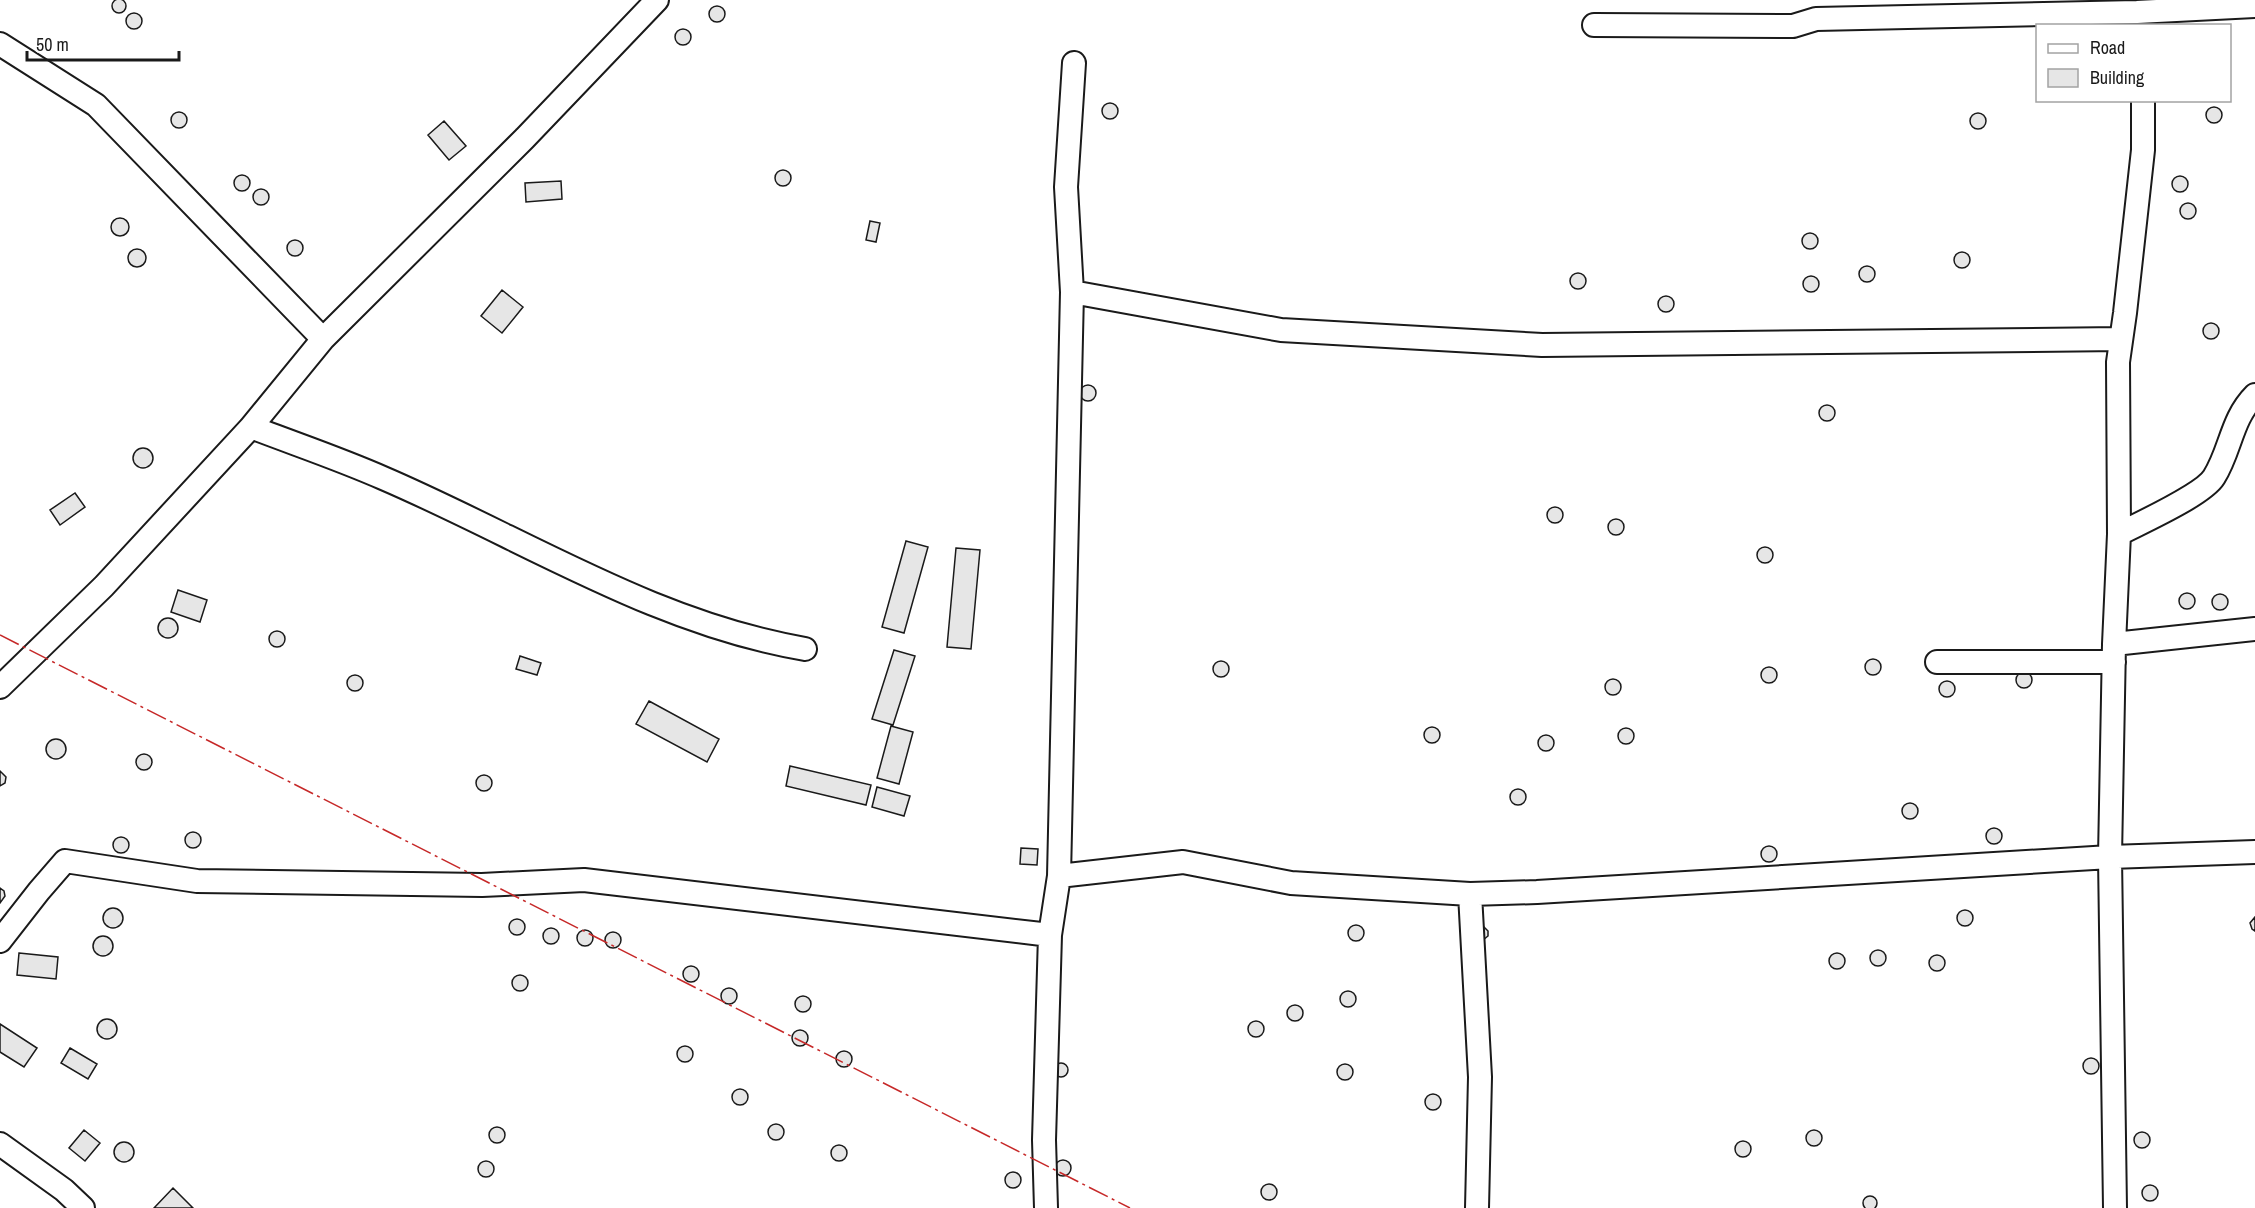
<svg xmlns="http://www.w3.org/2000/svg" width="2255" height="1208" viewBox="0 0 2255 1208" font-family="'Archivo Narrow',sans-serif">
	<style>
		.building { fill: #e6e6e6; stroke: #1a1a1a; stroke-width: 1.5 }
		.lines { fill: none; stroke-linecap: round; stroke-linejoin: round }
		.minor-casing { stroke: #1a1a1a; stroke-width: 26 }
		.minor { stroke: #fff; stroke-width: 22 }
		.power { stroke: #c62828; stroke-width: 1.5; stroke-dasharray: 21 4.5 3 4.5; stroke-linecap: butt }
	</style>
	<rect width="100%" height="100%" fill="#fff"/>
	<!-- building -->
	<path class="building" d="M112 6a7 7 0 1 1 14 0a7 7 0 1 1-14 0Z
		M709 14a8 8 0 1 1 16 0a8 8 0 1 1-16 0Z
		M126 21a8 8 0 1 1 16 0a8 8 0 1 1-16 0Z
		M675 37a8 8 0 1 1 16 0a8 8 0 1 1-16 0Z
		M1102 111a8 8 0 1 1 16 0a8 8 0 1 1-16 0Z
		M2206 115a8 8 0 1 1 16 0a8 8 0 1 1-16 0Z
		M171 120a8 8 0 1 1 16 0a8 8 0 1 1-16 0Z
		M1970 121a8 8 0 1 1 16 0a8 8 0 1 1-16 0Z
		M444,121L466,146L449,160L428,135Z
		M775 178a8 8 0 1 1 16 0a8 8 0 1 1-16 0Z
		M234 183a8 8 0 1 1 16 0a8 8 0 1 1-16 0Z
		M2172 184a8 8 0 1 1 16 0a8 8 0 1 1-16 0Z
		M561,181L562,199L526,202L525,183Z
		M253 197a8 8 0 1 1 16 0a8 8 0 1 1-16 0Z
		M2180 211a8 8 0 1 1 16 0a8 8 0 1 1-16 0Z
		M111 227a9 9 0 1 1 18 0a9 9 0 1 1-18 0Z
		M870,221L880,223L876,242L866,240Z
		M1802 241a8 8 0 1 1 16 0a8 8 0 1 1-16 0Z
		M287 248a8 8 0 1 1 16 0a8 8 0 1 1-16 0Z
		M128 258a9 9 0 1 1 18 0a9 9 0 1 1-18 0Z
		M1954 260a8 8 0 1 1 16 0a8 8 0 1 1-16 0Z
		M1859 274a8 8 0 1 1 16 0a8 8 0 1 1-16 0Z
		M1570 281a8 8 0 1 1 16 0a8 8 0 1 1-16 0Z
		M1803 284a8 8 0 1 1 16 0a8 8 0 1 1-16 0Z
		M502,290L523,307L502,333L481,316Z
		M1658 304a8 8 0 1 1 16 0a8 8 0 1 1-16 0Z
		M2203 331a8 8 0 1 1 16 0a8 8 0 1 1-16 0Z
		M1080 393a8 8 0 1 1 16 0a8 8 0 1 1-16 0Z
		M1819 413a8 8 0 1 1 16 0a8 8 0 1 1-16 0Z
		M133 458a10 10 0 1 1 20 0a10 10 0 1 1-20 0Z
		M75,493L85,507L60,525L50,510Z
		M1547 515a8 8 0 1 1 16 0a8 8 0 1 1-16 0Z
		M1608 527a8 8 0 1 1 16 0a8 8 0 1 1-16 0Z
		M906,541L928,547L904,633L882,627Z
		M1757 555a8 8 0 1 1 16 0a8 8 0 1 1-16 0Z
		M956,548L980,550L971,649L947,647Z
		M178,590L207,600L200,622L171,612Z
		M2179 601a8 8 0 1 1 16 0a8 8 0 1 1-16 0Z
		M2212 602a8 8 0 1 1 16 0a8 8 0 1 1-16 0Z
		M158 628a10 10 0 1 1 20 0a10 10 0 1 1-20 0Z
		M269 639a8 8 0 1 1 16 0a8 8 0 1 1-16 0Z
		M894,650L915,656L893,725L872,719Z
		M520,656L541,663L537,675L516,669Z
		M1865 667a8 8 0 1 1 16 0a8 8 0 1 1-16 0Z
		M1213 669a8 8 0 1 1 16 0a8 8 0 1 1-16 0Z
		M1761 675a8 8 0 1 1 16 0a8 8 0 1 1-16 0Z
		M2016 680a8 8 0 1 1 16 0a8 8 0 1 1-16 0Z
		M347 683a8 8 0 1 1 16 0a8 8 0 1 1-16 0Z
		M1605 687a8 8 0 1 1 16 0a8 8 0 1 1-16 0Z
		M1939 689a8 8 0 1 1 16 0a8 8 0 1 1-16 0Z
		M649,701L719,739L707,762L636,724Z
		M891,726L913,732L899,784L877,778Z
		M1424 735a8 8 0 1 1 16 0a8 8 0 1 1-16 0Z
		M1618 736a8 8 0 1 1 16 0a8 8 0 1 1-16 0Z
		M1538 743a8 8 0 1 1 16 0a8 8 0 1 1-16 0Z
		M46 749a10 10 0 1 1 20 0a10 10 0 1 1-20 0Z
		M136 762a8 8 0 1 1 16 0a8 8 0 1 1-16 0Z
		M790,766L871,785L866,805L786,786Z
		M0,771L6,777L5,783L0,786Z
		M476 783a8 8 0 1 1 16 0a8 8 0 1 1-16 0Z
		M877,787L910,796L904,816L872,807Z
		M1510 797a8 8 0 1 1 16 0a8 8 0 1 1-16 0Z
		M1902 811a8 8 0 1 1 16 0a8 8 0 1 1-16 0Z
		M1986 836a8 8 0 1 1 16 0a8 8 0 1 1-16 0Z
		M185 840a8 8 0 1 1 16 0a8 8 0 1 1-16 0Z
		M113 845a8 8 0 1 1 16 0a8 8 0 1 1-16 0Z
		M1761 854a8 8 0 1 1 16 0a8 8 0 1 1-16 0Z
		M1021,848L1038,849L1037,865L1020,864Z
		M0,888L4,891L5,896L0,903Z
		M103 918a10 10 0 1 1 20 0a10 10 0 1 1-20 0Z
		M1957 918a8 8 0 1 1 16 0a8 8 0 1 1-16 0Z
		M2255,917V931L2252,929L2250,923Z
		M509 927a8 8 0 1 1 16 0a8 8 0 1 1-16 0Z
		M1482,925L1488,931V936L1483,940Z
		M1348 933a8 8 0 1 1 16 0a8 8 0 1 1-16 0Z
		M543 936a8 8 0 1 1 16 0a8 8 0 1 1-16 0Z
		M577 938a8 8 0 1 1 16 0a8 8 0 1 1-16 0Z
		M605 940a8 8 0 1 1 16 0a8 8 0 1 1-16 0Z
		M93 946a10 10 0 1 1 20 0a10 10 0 1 1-20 0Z
		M1870 958a8 8 0 1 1 16 0a8 8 0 1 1-16 0Z
		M19,953L58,957L56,979L17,975Z
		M1829 961a8 8 0 1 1 16 0a8 8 0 1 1-16 0Z
		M1929 963a8 8 0 1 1 16 0a8 8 0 1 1-16 0Z
		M683 974a8 8 0 1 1 16 0a8 8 0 1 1-16 0Z
		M512 983a8 8 0 1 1 16 0a8 8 0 1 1-16 0Z
		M721 996a8 8 0 1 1 16 0a8 8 0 1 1-16 0Z
		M1340 999a8 8 0 1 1 16 0a8 8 0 1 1-16 0Z
		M795 1004a8 8 0 1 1 16 0a8 8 0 1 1-16 0Z
		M1287 1013a8 8 0 1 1 16 0a8 8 0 1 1-16 0Z
		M97 1029a10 10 0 1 1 20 0a10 10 0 1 1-20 0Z
		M1248 1029a8 8 0 1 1 16 0a8 8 0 1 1-16 0Z
		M0,1024L37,1048L24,1067L0,1052Z
		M792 1038a8 8 0 1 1 16 0a8 8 0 1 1-16 0Z
		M677 1054a8 8 0 1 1 16 0a8 8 0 1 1-16 0Z
		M70,1048L97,1064L88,1079L61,1063Z
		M836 1059a8 8 0 1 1 16 0a8 8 0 1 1-16 0Z
		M2083 1066a8 8 0 1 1 16 0a8 8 0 1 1-16 0Z
		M1054 1070a7 7 0 1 1 14 0a7 7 0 1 1-14 0Z
		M1337 1072a8 8 0 1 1 16 0a8 8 0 1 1-16 0Z
		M732 1097a8 8 0 1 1 16 0a8 8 0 1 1-16 0Z
		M1425 1102a8 8 0 1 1 16 0a8 8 0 1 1-16 0Z
		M768 1132a8 8 0 1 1 16 0a8 8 0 1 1-16 0Z
		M489 1135a8 8 0 1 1 16 0a8 8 0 1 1-16 0Z
		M84,1130L100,1143L85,1161L69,1148Z
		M1806 1138a8 8 0 1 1 16 0a8 8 0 1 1-16 0Z
		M2134 1140a8 8 0 1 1 16 0a8 8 0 1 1-16 0Z
		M1735 1149a8 8 0 1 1 16 0a8 8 0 1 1-16 0Z
		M114 1152a10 10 0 1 1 20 0a10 10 0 1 1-20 0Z
		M831 1153a8 8 0 1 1 16 0a8 8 0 1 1-16 0Z
		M1055 1168a8 8 0 1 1 16 0a8 8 0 1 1-16 0Z
		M478 1169a8 8 0 1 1 16 0a8 8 0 1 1-16 0Z
		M1005 1180a8 8 0 1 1 16 0a8 8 0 1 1-16 0Z
		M1261 1192a8 8 0 1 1 16 0a8 8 0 1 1-16 0Z
		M2142 1193a8 8 0 1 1 16 0a8 8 0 1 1-16 0Z
		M173,1188L193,1208H154Z
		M1863 1203a7 7 0 1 1 14 0a7 7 0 1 1-14 0Z"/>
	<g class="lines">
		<defs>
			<path id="minor" d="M1594,25L1793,26L1816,19L2137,12L2255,6
				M0,44L96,105L323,339
				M1072,292L1281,330L1542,345L2121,339
				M251,427C295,444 340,459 383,478C523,538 653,623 805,649
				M2119,534C2140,523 2203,495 2214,477C2231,450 2231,419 2255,395
				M2114,644L2255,629
				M1937,662H2114
				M0,687L104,586L251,427L323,339L525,138L657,0
				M1059,876L1183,862L1291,883L1470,894L1537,892L2110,857L2255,852
				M1470,894L1480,1077L1477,1208
				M0,941L39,891L65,861L197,881L482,885L584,880L1050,935
				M0,1144L64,1190L83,1208
				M1046,1208L1044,1140L1050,935L1059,876L1072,292L1066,187L1074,63
				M2115,1208L2110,857L2114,644L2119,534L2118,362L2125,313L2143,150V100"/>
		</defs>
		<!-- minor casing -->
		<use href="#minor" class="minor-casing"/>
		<!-- minor -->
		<use href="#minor" class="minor"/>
		<!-- power -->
		<path class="power" d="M0,635L1130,1208"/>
	</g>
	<!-- legend -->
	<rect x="2036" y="24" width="195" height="78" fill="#ffffff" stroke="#a3a3a3" stroke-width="1.5"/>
	<rect x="2048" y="44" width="30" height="9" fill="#ffffff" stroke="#a3a3a3" stroke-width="1.5"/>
	<text x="2090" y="54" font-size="18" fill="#1a1a1a">Road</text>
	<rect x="2048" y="69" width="30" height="18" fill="#e6e6e6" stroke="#a3a3a3" stroke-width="1.5"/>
	<text x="2090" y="84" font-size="18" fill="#1a1a1a">Building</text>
	<!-- scale -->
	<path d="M27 51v9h152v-9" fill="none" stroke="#1a1a1a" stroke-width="3"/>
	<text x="36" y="51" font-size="18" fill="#1a1a1a" stroke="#ffffff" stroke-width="4.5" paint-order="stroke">50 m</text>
</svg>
